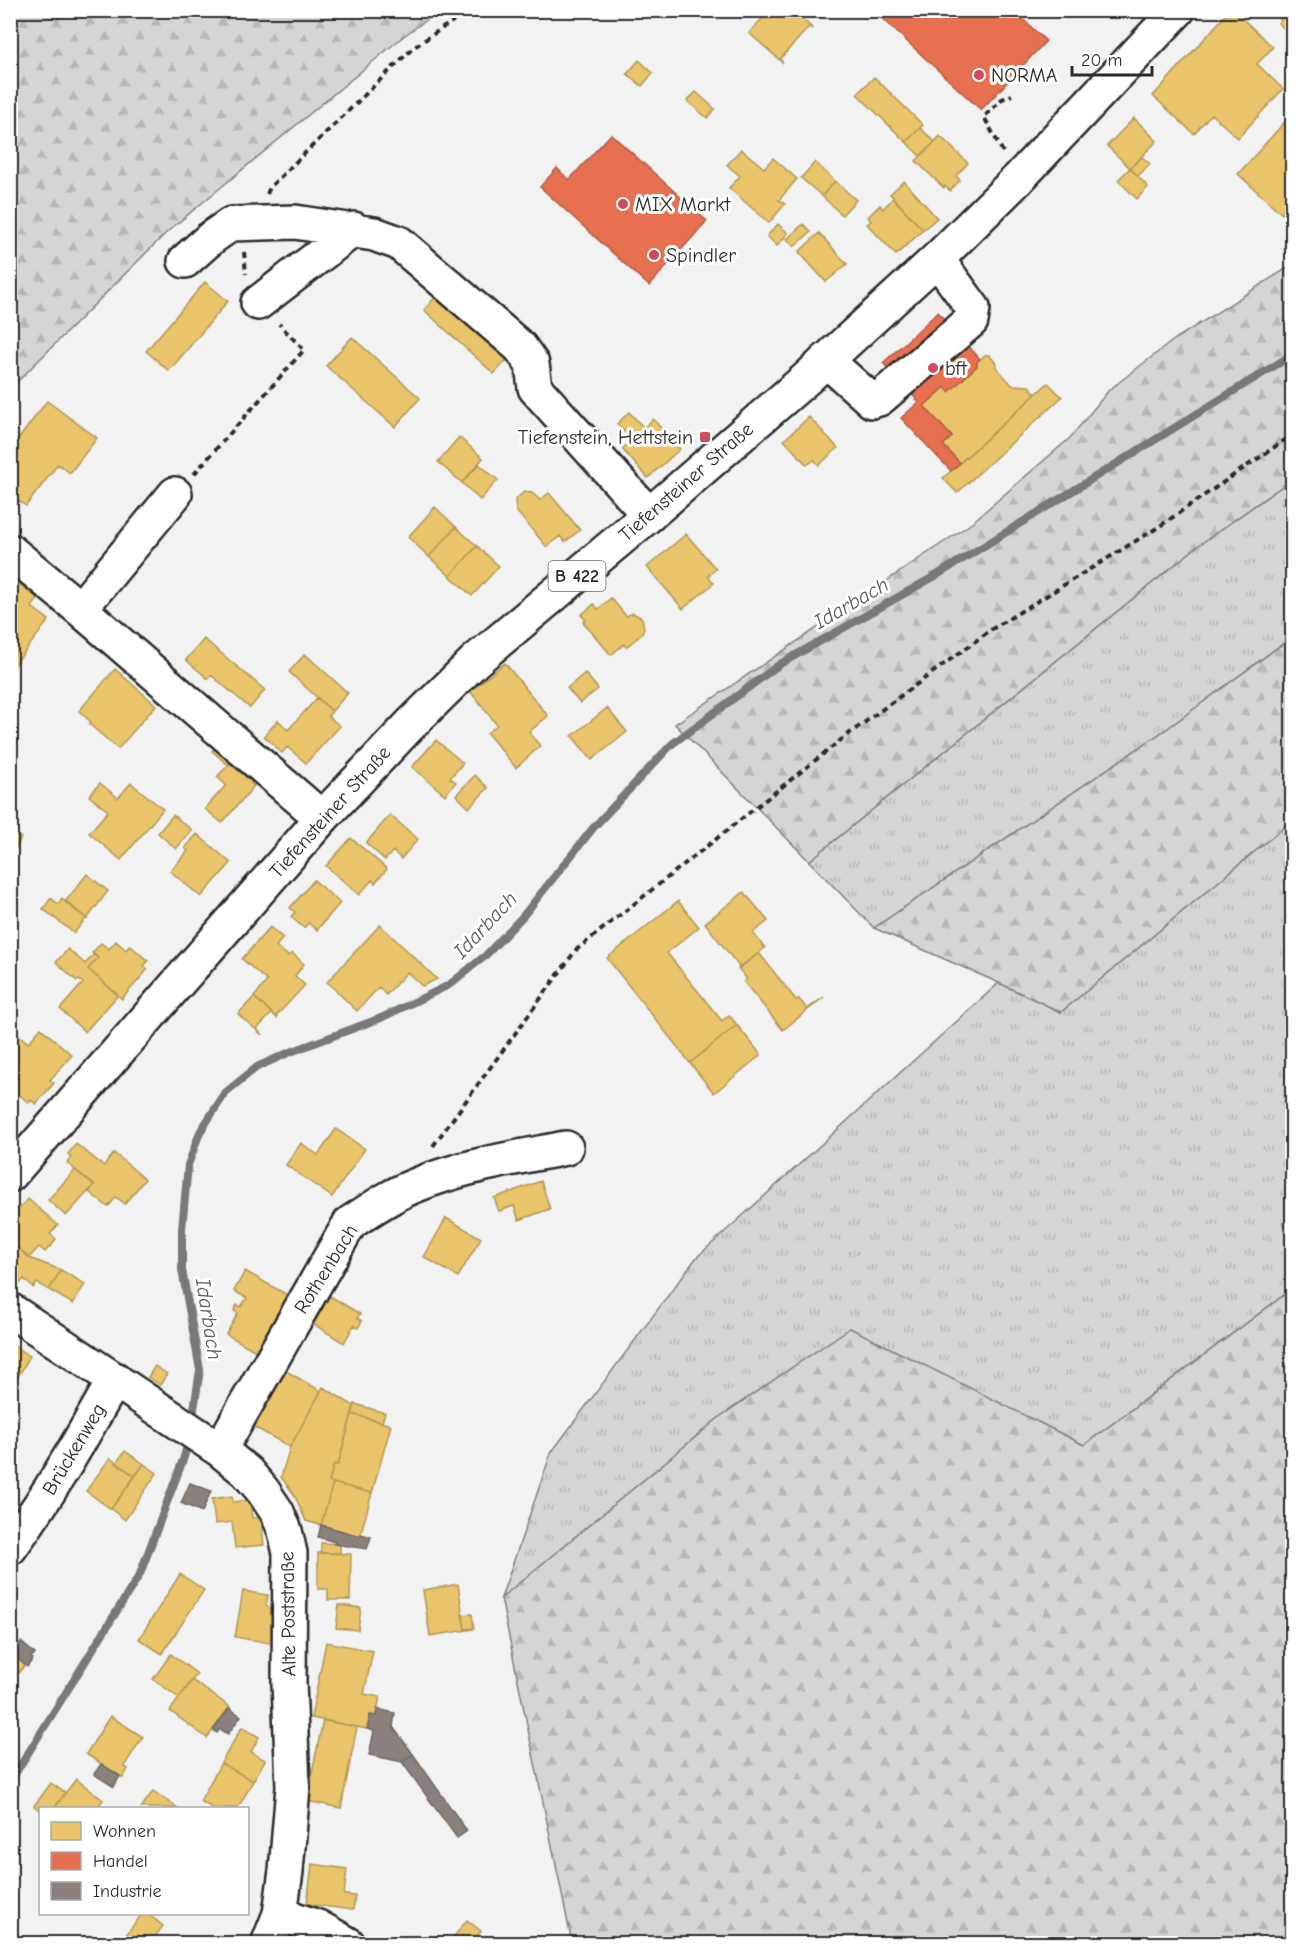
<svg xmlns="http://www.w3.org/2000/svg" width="1303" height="1954" viewBox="0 0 1303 1954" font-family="'Comic Neue',sans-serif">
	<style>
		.grass { fill: url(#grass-tufts); stroke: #808080; stroke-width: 1.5 }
		.forest { fill: url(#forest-firs); stroke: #808080; stroke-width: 1.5 }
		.homes { fill: #e9c46a; stroke: #b09657; stroke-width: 1.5 }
		.shops { fill: #e76f51; stroke: #af5b46; stroke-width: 1.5 }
		.industry { fill: #8a817c; stroke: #6e6764; stroke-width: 1.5 }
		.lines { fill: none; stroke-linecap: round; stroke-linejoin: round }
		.stream { stroke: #787878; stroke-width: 8 }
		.minor-casing { stroke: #2b2b2b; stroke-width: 38 }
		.major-casing { stroke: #2b2b2b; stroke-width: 38 }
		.path { stroke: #2b2b2b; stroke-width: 4; stroke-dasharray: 6 4.5; stroke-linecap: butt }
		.minor { stroke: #fff; stroke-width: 33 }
		.major { stroke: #fff; stroke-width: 33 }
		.poi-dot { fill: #d1495b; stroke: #fff; stroke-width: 2 }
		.labels { text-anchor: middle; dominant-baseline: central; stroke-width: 6; stroke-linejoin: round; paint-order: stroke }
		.shield { fill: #fff; stroke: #6b6b6b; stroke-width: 1.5 }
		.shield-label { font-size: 18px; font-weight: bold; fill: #2b2b2b }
		.poi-label { font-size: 20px; fill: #2b2b2b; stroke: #fff; text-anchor: start }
		.street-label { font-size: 20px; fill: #2b2b2b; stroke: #fff }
		.water-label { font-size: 21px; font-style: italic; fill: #585858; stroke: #fff }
	</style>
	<defs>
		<pattern id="grass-tufts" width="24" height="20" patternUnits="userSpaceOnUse" patternTransform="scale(1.5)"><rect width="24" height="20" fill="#d5d5d5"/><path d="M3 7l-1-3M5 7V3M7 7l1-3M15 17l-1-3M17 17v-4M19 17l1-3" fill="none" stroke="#b7b7b7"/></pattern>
		<pattern id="forest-firs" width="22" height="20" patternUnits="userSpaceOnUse" patternTransform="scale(1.5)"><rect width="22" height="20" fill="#d5d5d5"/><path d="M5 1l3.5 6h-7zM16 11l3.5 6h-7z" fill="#b7b7b7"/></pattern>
	</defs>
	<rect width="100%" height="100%" fill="#f2f2f2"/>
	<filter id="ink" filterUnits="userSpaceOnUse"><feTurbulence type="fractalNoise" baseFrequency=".0167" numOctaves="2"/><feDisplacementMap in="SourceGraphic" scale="12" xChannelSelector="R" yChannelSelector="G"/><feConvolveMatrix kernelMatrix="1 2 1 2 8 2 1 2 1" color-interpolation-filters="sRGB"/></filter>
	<g filter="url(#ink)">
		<!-- grass -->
		<path class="grass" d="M1292,479V637L1168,728L874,928L809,861L1199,545Z
			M1288,823L1292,826V1289L1084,1445L850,1328L721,1416L501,1598L551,1453L696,1258L999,983L1061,1012Z"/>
		<!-- forest -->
		<path class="forest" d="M11,10H439V11L405,35L167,232L11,388Z
			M1292,265V479L1199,545L809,861L675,724L969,525L1070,438L1109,390L1175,339Z
			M1292,637V826L1288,824L1061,1012L999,983L874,928L1168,728Z
			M1292,1289V1943H572L501,1598L721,1416L850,1328L1084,1445Z"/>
		<!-- homes -->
		<path class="homes" d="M770,10H793L813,29L809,27L780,59L783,63L749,33Z
			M1230,10H1233L1273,47L1257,64L1283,89L1238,138L1211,114L1194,134L1153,96Z
			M1281,10H1292V36L1278,23L1283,17L1279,13Z
			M639,60L653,73L642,86L627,74Z
			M874,77L923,125L906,142L857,94Z
			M696,92L715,109L707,118L687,101Z
			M1292,114V203L1282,214L1238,174Z
			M1134,118L1157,141L1130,168L1107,146Z
			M920,128L935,142L920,156L906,142Z
			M940,136L968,163L956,176L960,180L950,191L945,186L944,188L916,161Z
			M741,149L764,168L773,158L797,179L779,200L785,204L769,223L729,188L740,176L727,165Z
			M1142,157L1150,164L1138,176L1130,168Z
			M815,162L835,181L822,196L801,178Z
			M1130,168L1148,187L1137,199L1118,180Z
			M835,181L856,200L842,215L822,196Z
			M904,181L937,218L923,230L890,194Z
			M893,198L923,230L896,255L867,224L871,221L868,217L880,205L883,209Z
			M778,224L788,233L777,246L767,236Z
			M803,224L811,232L794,247L787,239Z
			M819,233L847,264L826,282L799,252Z
			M205,282L228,301L169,371L146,351Z
			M443,288L513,353L494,374L424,310Z
			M352,337L420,398L395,427L326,366Z
			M985,355H989L996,363V367L1012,385L1029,386L1036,394L960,463L943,445L952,437L924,406L945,387L949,392L977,366V362Z
			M1048,383L1062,397L957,493L943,478Z
			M47,401L97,438L70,473L58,464L26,506L10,495V450Z
			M629,412L644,428L653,419L680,449L648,478L622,449L632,440L617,424Z
			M809,417L838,448L819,465L814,460L807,465L784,440Z
			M459,437L483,458L462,483L438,462Z
			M479,464L498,480L480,500L462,483Z
			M524,492L532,493L540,500L549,493L580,530L565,542L560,536L547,547L516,511L515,500Z
			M435,507L456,527L429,557L408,537Z
			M456,527L477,546L450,576L429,557Z
			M686,534L716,569L708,576L714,583L683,609L647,567Z
			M477,546L499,566L472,596L450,576Z
			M10,577L38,599L32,607L49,620L13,667L10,665Z
			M611,598L626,616L633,613L642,618L644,628L642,634L626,647L624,644L611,655L583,622L586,620L581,615L594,604L598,609Z
			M204,639L265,690L250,708L211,675L208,679L186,660Z
			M305,654L348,693L332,711L289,672Z
			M505,663L548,716L529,732L540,746L516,768L487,733L497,725L470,691Z
			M115,669L156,705L118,749L89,724L91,722L79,711Z
			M585,673L598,689L580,703L567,688Z
			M317,698L332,711L328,716L340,726L306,763L287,747L282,753L264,736L278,720L288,730Z
			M607,708L627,732L592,760L572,736Z
			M223,739L264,774L254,786L251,783L252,782L230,763L228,765L212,751Z
			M436,740L463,763L450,778L456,782L445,795L412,767Z
			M230,763L252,782L251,783L254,786L222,823L205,809L226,785L217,777Z
			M475,775L488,788L469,808L456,795Z
			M100,783L118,798L131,783L163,809L121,860L89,833L108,811L89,796Z
			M173,815L192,830L176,849L158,833Z
			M390,815L418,839L401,859L393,851L385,860L366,843Z
			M10,832L21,838L14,851L10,849Z
			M197,834L231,863L201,897L170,871L188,851L185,848Z
			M351,838L387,869L375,883L372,880L359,895L326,866Z
			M87,874L108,891L87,919L65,902Z
			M314,880L340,903L317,930L308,923L304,928L291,917L295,912L290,908Z
			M744,892L768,921L753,933L765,948L740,968L705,923Z
			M51,898L58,904L62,898L86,918L74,933L43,909Z
			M678,901L699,927L667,953L722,1021L729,1015L737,1025L690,1063L607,958Z
			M380,925L437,979L422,986L407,972L386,995L379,987L357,1011L327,982Z
			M270,927L283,938L276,946L288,956L292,953L304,964L295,976L305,985L277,1015V1018L254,997L267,981L242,959Z
			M116,941L126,950L130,945L148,961L144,966L148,969L122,999L88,969L98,958L92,953L101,943L109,949Z
			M68,949L85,964L94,954L98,958L88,969L118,995L85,1032L60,1009L83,983L79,980L77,981L56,962Z
			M759,953L796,1000L799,999L807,1009L824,997L783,1030L744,982L747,979L738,968Z
			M254,997L272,1013L257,1029L262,1035L238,1014Z
			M737,1025L761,1055L714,1093L690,1063Z
			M41,1028L72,1055L50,1080L54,1083L36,1104L31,1100L29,1103L10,1087V1064L15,1058L10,1054V1041L17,1033L28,1043Z
			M336,1129L365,1149L332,1197L286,1165L301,1143L318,1155Z
			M76,1144L104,1166L114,1153L145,1179L125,1204L116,1197L108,1207L89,1192L94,1185L67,1163L71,1157L68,1154Z
			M75,1170L94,1185L66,1216L48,1200Z
			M541,1181L550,1209L519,1220L514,1206L499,1211L494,1198Z
			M28,1199L58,1225L50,1234L56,1239L51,1247H49L45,1252L39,1247L29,1258L10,1240V1218Z
			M446,1218L481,1238L458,1277L424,1257Z
			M10,1240L29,1258L61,1270L49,1290L37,1283L33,1288L24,1279L13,1291L10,1289Z
			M61,1270L85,1284L73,1304L49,1290Z
			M245,1271L291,1297L259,1353L226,1334L238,1313L234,1311L237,1305L241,1307L247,1298L234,1291Z
			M330,1296L360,1314L357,1318L362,1321L358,1328L354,1325L344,1343L313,1324Z
			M10,1344L30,1356L13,1385L10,1384Z
			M155,1366L167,1374L160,1385L148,1377Z
			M286,1371L321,1391L290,1447L254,1427Z
			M323,1387L354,1406L338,1465L334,1464L329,1482L333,1483L321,1525L306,1521L294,1494L281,1477L290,1447Z
			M355,1404L385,1413L382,1422L352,1414Z
			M352,1414L391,1425L372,1493L329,1482L334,1464L338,1465Z
			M125,1451L144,1464L135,1476L116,1463Z
			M110,1458L135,1476L111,1509L86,1491Z
			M144,1464L157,1473L125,1520L111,1509Z
			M333,1483L372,1493L360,1536L321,1525Z
			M232,1496L233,1502L250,1500L252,1518L261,1517L264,1545L235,1548L232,1522L215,1524L212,1499Z
			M321,1543L340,1544V1553H321Z
			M318,1553L351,1554L350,1600H328V1589H318Z
			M180,1574L204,1590L162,1654L139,1639Z
			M458,1584L465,1629H474L430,1636L423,1590Z
			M243,1591L268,1595L266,1607L280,1610L275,1644L235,1637Z
			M339,1605L361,1608L358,1630L336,1628Z
			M472,1614L474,1628L465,1629L462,1615Z
			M326,1642L373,1651L364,1694L380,1697L376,1716L370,1715L367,1729L311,1718Z
			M171,1654L197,1674L179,1698L153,1679Z
			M14,1656L25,1665L10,1683V1659Z
			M192,1680L230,1707L207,1738L170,1711Z
			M110,1716L143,1737L124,1766L128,1769L123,1778L86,1754Z
			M323,1720L357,1727L341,1808L306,1801Z
			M242,1727L259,1737L251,1752L265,1760L253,1781L221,1763Z
			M221,1763L253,1781L238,1808H212L200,1801Z
			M76,1779L103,1800L97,1808H54Z
			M51,1783L65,1793L55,1808H40V1811L34,1806Z
			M153,1791L178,1808H141Z
			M312,1864L347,1869L344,1895L355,1896L353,1910L307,1904Z
			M142,1914H148L163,1926L150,1944H119Z
			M467,1920L481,1931L477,1936L487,1944H448Z"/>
		<!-- shops -->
		<path class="shops" d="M873,10H1013L1046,41L981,110Z
			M611,134L707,221L649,286L540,187L557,168L569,180Z
			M938,312L980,359L977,362V366L949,392L945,387L924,406L952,437L943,445L960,463L951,471L901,418L919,402L883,363Z"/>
		<!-- industry -->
		<path class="industry" d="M190,1483L211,1491L202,1512L181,1503Z
			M321,1525L360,1536L361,1534L371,1537L367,1549L334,1544L335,1542L318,1537Z
			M21,1642L35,1654L31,1657L33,1659L27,1667L11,1653Z
			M229,1708L241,1716L228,1734L220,1729L217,1733L213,1730Z
			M377,1709L395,1713L393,1727L413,1754L402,1762L369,1755L374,1731L367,1729L370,1715L376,1716Z
			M413,1754L467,1831L457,1838L402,1762Z
			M101,1764L120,1776L114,1787L94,1774Z"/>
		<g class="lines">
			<!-- stream -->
			<path class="stream" d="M192,1422L200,1370L182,1270V1229L188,1165L200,1132L226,1092L257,1067L288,1053L381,1018L449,985L486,955L523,916L594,827L672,744L780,664L937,575L1292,355
				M10,1782L140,1574L184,1457L189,1438"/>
			<defs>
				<path id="minor" d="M185,261L211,238L231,224L295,222L374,234L399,243L520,347L532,364L535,388L649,515
					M258,303L354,229
					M826,360L872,401L879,399L971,321L973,308L937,259
					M175,494L80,609L322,818
					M10,551L80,609
					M10,1310L220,1450L247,1472L263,1491L277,1512L285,1531L290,1553L289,1682L293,1787L286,1871L280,1914L268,1944
					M220,1450L350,1223C370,1210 391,1195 414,1186C462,1166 515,1158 566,1148
					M10,1548C50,1494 82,1437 115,1379
					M280,1914L318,1927L348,1944"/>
				<path id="major" d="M10,1175L322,818L411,724L475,661L649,515L806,379L937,259L1018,179L1178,10"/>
			</defs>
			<!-- minor casing -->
			<use href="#minor" class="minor-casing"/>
			<!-- major casing -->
			<use href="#major" class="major-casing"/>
			<!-- path -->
			<path class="path" d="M1003,152L984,117L1002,99L1012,95
				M267,194L270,187L413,48L469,10
				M244,252L246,274
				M194,474L304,350L279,324
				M433,1146L576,950L846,736L992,629L1157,528L1292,435"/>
			<!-- minor -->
			<use href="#minor" class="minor"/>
			<!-- major -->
			<use href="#major" class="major"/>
		</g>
	</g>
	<!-- markers -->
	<g class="poi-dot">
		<circle cx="979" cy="75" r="6"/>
		<circle cx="623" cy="204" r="6"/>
		<circle cx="654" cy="255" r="6"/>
		<circle cx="933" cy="368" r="6"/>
		<rect x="699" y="431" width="12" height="12" rx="3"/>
	</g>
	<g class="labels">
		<!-- shield labels -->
		<rect class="shield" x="548.5" y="561" width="57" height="30" rx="4.5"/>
		<g class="shield-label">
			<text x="577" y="576">B 422</text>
		</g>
		<!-- poi labels -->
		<g class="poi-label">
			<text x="991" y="75">NORMA</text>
			<text x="635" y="204">MIX Markt</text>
			<text x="666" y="255">Spindler</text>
			<text x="945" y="368">bft</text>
			<text x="693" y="437" text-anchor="end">Tiefenstein, Hettstein</text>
		</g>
		<!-- street labels -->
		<g class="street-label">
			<text transform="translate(686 482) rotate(-41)">Tiefensteiner Straße</text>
			<text transform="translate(330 812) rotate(-48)">Tiefensteiner Straße</text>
			<text transform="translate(326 1269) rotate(-58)">Rothenbach</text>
			<text transform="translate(74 1449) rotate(-59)">Brückenweg</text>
			<text transform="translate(288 1614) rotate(-91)">Alte Poststraße</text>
		</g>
		<!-- water labels -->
		<g class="water-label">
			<text transform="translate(851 603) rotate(-30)">Idarbach</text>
			<text transform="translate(485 925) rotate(-47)">Idarbach</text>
			<text transform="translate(209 1319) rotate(81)">Idarbach</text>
		</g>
	</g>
	<!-- margin -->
	<rect width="1303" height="1954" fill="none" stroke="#fff" stroke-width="36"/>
	<rect x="18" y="18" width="1267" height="1918" fill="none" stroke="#2b2b2b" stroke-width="2" filter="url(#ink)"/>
	<!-- legend -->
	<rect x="39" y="1807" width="210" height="108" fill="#ffffff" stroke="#aaaaaa" stroke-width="1.5"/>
	<rect x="51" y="1822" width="30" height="18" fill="#e9c46a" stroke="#aaaaaa" stroke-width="1.5"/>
	<text x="93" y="1837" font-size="18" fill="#2b2b2b">Wohnen</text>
	<rect x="51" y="1852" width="30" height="18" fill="#e76f51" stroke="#aaaaaa" stroke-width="1.5"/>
	<text x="93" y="1867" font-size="18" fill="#2b2b2b">Handel</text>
	<rect x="51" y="1882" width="30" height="18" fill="#8a817c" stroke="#aaaaaa" stroke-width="1.5"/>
	<text x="93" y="1897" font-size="18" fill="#2b2b2b">Industrie</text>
	<!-- scale -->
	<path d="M1072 66v9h80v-9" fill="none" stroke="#2b2b2b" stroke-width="3"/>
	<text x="1081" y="66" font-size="18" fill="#2b2b2b" stroke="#ffffff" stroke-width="4.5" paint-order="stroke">20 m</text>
</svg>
